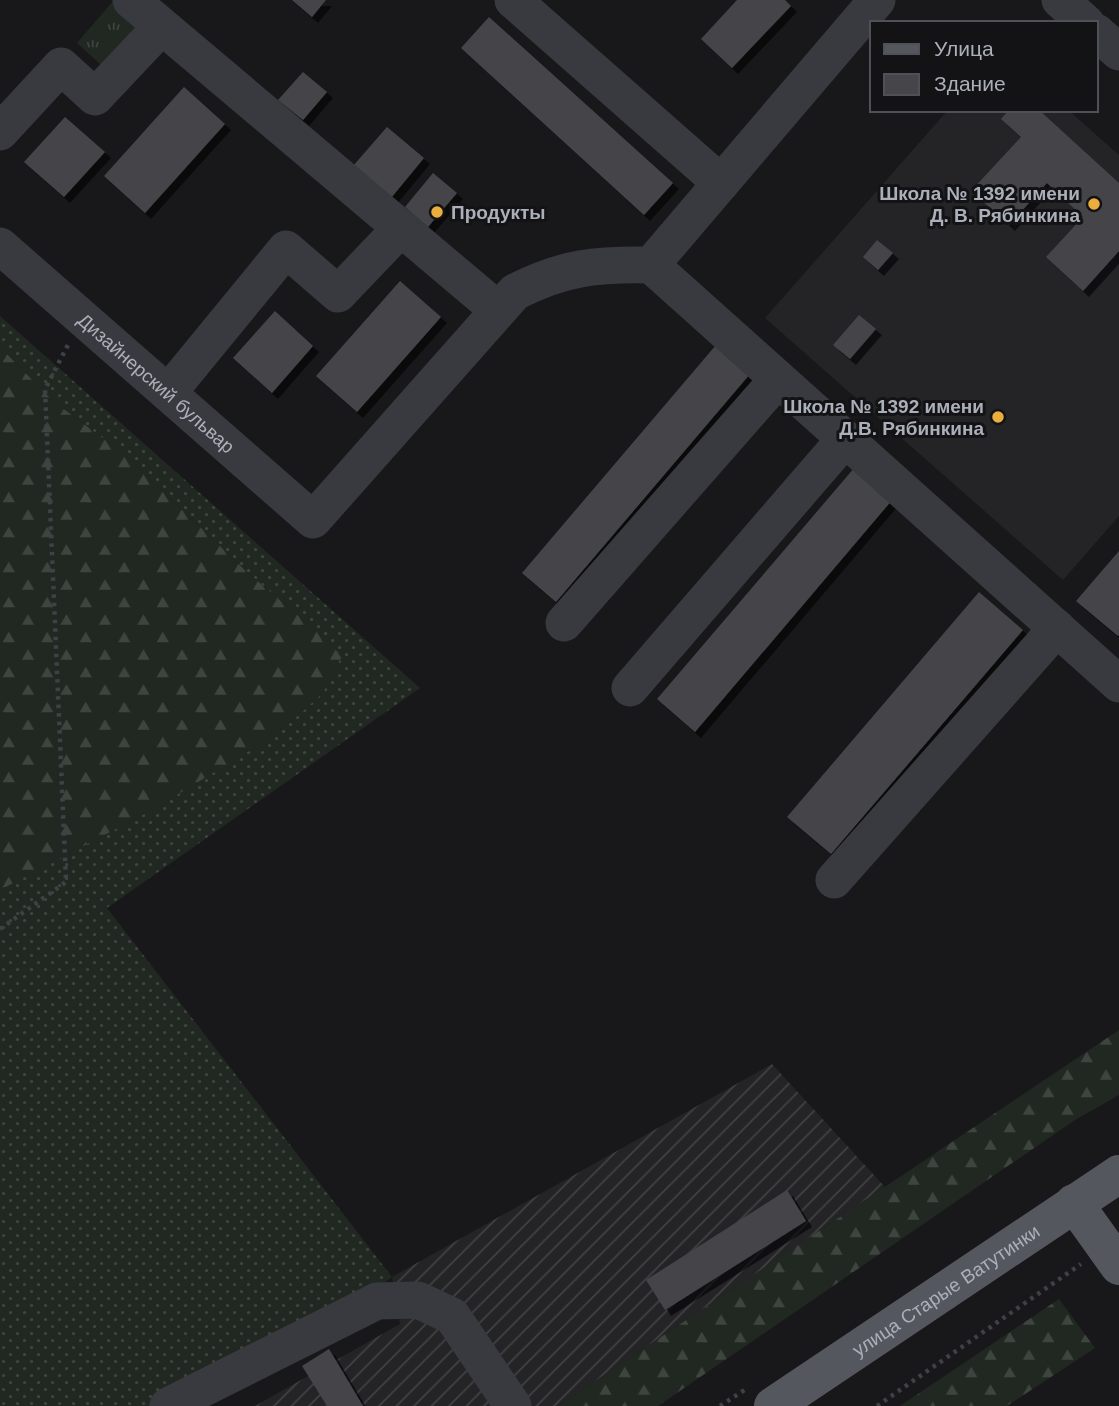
<svg xmlns="http://www.w3.org/2000/svg" width="1119" height="1406" viewBox="0 0 1119 1406" font-family="Helvetica,sans-serif">
	<style>
		.built { fill: #242427 }
		.industrial { fill: url(#industrial-furrows) }
		.grass { fill: url(#grass-dots) }
		.forest { fill: url(#forest-firs) }
		.park { fill: url(#park-tufts) }
		.building { fill: #45454a; filter: url(#shadow) }
		.lines { fill: none; stroke-linecap: round; stroke-linejoin: round }
		.path { stroke: #3f4146; stroke-width: 4.5; stroke-dasharray: 3.5 5; stroke-linecap: butt }
		.minor { stroke: #393a3f; stroke-width: 37 }
		.major { stroke: #55575e; stroke-width: 38 }
		.poi-dot { fill: #eaae3f; stroke: #131315; stroke-width: 2.5 }
		.labels { text-anchor: middle; dominant-baseline: central; stroke-width: 6; stroke-linejoin: round; paint-order: stroke }
		.poi-label { font-size: 19px; font-weight: bold; fill: #abafb9; stroke: #131315; text-anchor: end }
		.street-label { font-size: 19px; fill: #abafb9; stroke: #131315 }
	</style>
	<defs>
		<pattern id="industrial-furrows" width="10" height="10" patternUnits="userSpaceOnUse" patternTransform="scale(1.75)"><rect width="10" height="10" fill="#242427"/><path d="M-1 1l2-2M0 10L10 0M9 11l2-2" fill="none" stroke="#414144"/></pattern>
		<pattern id="grass-dots" width="8" height="8" patternUnits="userSpaceOnUse" patternTransform="scale(1.75)"><rect width="8" height="8" fill="#202821"/><path d="M2 2h.1M6 6h.1" fill="none" stroke="#3e453f" stroke-width="1.8" stroke-linecap="round"/></pattern>
		<pattern id="forest-firs" width="22" height="20" patternUnits="userSpaceOnUse" patternTransform="scale(1.75)"><rect width="22" height="20" fill="#202821"/><path d="M5 1l3.5 6h-7zM16 11l3.5 6h-7z" fill="#3e453f"/></pattern>
		<pattern id="park-tufts" width="24" height="20" patternUnits="userSpaceOnUse" patternTransform="scale(1.75)"><rect width="24" height="20" fill="#202821"/><path d="M3 7l-1-3M5 7V3M7 7l1-3M15 17l-1-3M17 17v-4M19 17l1-3" fill="none" stroke="#3e453f"/></pattern>
		<filter id="shadow"><feDropShadow dx="6" dy="6" stdDeviation="0" flood-color="#0009"/></filter>
	</defs>
	<rect width="100%" height="100%" fill="#18181a"/>
	<!-- built -->
	<path class="built" d="M948,110H1068L1119,155V516L1063,580L765,318Z"/>
	<!-- industrial -->
	<path class="industrial" d="M772,1064L885,1187L558,1406H255L400,1324L392,1277Z"/>
	<!-- grass -->
	<path class="grass" d="M0,316L420,688L107,908L392,1277L343,1313L174,1406H0V890L259,745L292,721L313,628L247,572L124,454L53,401L0,347Z"/>
	<!-- forest -->
	<path class="forest" d="M0,347L53,401L124,454L247,572L313,628L342,656L323,693L292,721L259,745L152,810L0,890Z
		M1119,1030V1095L1075,1120L658,1406H558Z
		M1059,1299L1095,1348L1007,1406H900Z"/>
	<!-- park -->
	<path class="park" d="M114,0L150,28L109,72L77,43Z"/>
	<!-- building -->
	<path class="building" d="M292,0H326L312,17Z
		M737,0H785L791,6L732,68L701,39Z
		M489,17L673,183L644,215L461,48Z
		M303,72L327,92L303,120L278,100Z
		M184,87L225,124L145,213L104,176Z
		M1009,110H1039L1119,183V251L1083,291L1046,257L1083,217L1047,183L1009,225L971,191L1021,137L1001,119Z
		M65,117L105,152L64,197L24,162Z
		M387,127L424,158L391,198L353,166Z
		M433,173L457,193L428,227L405,207Z
		M877,240L893,253L878,270L863,257Z
		M400,281L441,317L357,412L316,376Z
		M275,311L313,346L272,393L233,358Z
		M859,315L876,329L850,359L833,345Z
		M716,345L750,374L556,602L522,573Z
		M855,467L893,499L695,732L657,699Z
		M1119,551V635L1118,636L1076,601Z
		M979,592L1023,630L831,854L787,817Z
		M787,1190L806,1221L665,1310L646,1280Z
		M329,1349L363,1406H327L302,1366Z"/>
	<g class="lines">
		<!-- path -->
		<path class="path" d="M0,929L66,882L45,389L69,343
			M720,1406L746,1389
			M877,1406L1081,1264"/>
		<!-- minor -->
		<g class="minor">
			<path d="M131,0L498,310"/>
			<path d="M513,0L721,183"/>
			<path d="M1060,0L1086,23"/>
			<path d="M1096,32L1119,52"/>
			<path d="M0,132L61,66L95,97L161,27"/>
			<path id="s1" d="M0,246L313,520L515,292C564,267 597,264 651,265L877,0"/>
			<path d="M651,265L1119,684"/>
			<path d="M168,393L286,249L338,294L401,228"/>
			<path d="M564,623L778,379"/>
			<path d="M630,688L845,439"/>
			<path d="M834,880L1057,628"/>
			<path d="M168,1406L377,1301L418,1300L452,1316L513,1406"/>
		</g>
		<!-- major -->
		<g class="major">
			<path d="M1074,1203L1119,1266"/>
			<path id="s2" d="M773,1406L1119,1174"/>
		</g>
	</g>
	<!-- markers -->
	<g class="poi-dot">
		<circle cx="1094" cy="204" r="7"/>
		<circle cx="437" cy="212" r="7"/>
		<circle cx="998" cy="417" r="7"/>
	</g>
	<g class="labels">
		<!-- poi labels -->
		<g class="poi-label">
			<text x="1080" y="193">Школа № 1392 имени<tspan x="1080" dy="22">Д. В. Рябинкина</tspan></text>
			<text x="451" y="212" text-anchor="start">Продукты</text>
			<text x="984" y="406">Школа № 1392 имени<tspan x="984" dy="22">Д.В. Рябинкина</tspan></text>
		</g>
		<!-- street labels -->
		<g class="street-label">
			<text stroke="none"><textPath href="#s1" startOffset="208">Дизайнерский бульвар</textPath></text>
			<text stroke="none"><textPath href="#s2" startOffset="208">улица Старые Ватутинки</textPath></text>
		</g>
	</g>
	<!-- legend -->
	<rect x="870" y="21" width="228" height="91" fill="#131315" stroke="#505157" stroke-width="2"/>
	<rect x="884" y="44" width="35" height="10" fill="#55575e" stroke="#505157" stroke-width="2"/>
	<text x="934" y="56" font-size="21" fill="#abafb9">Улица</text>
	<rect x="884" y="74" width="35" height="21" fill="#45454a" stroke="#505157" stroke-width="2"/>
	<text x="934" y="91" font-size="21" fill="#abafb9">Здание</text>
</svg>
